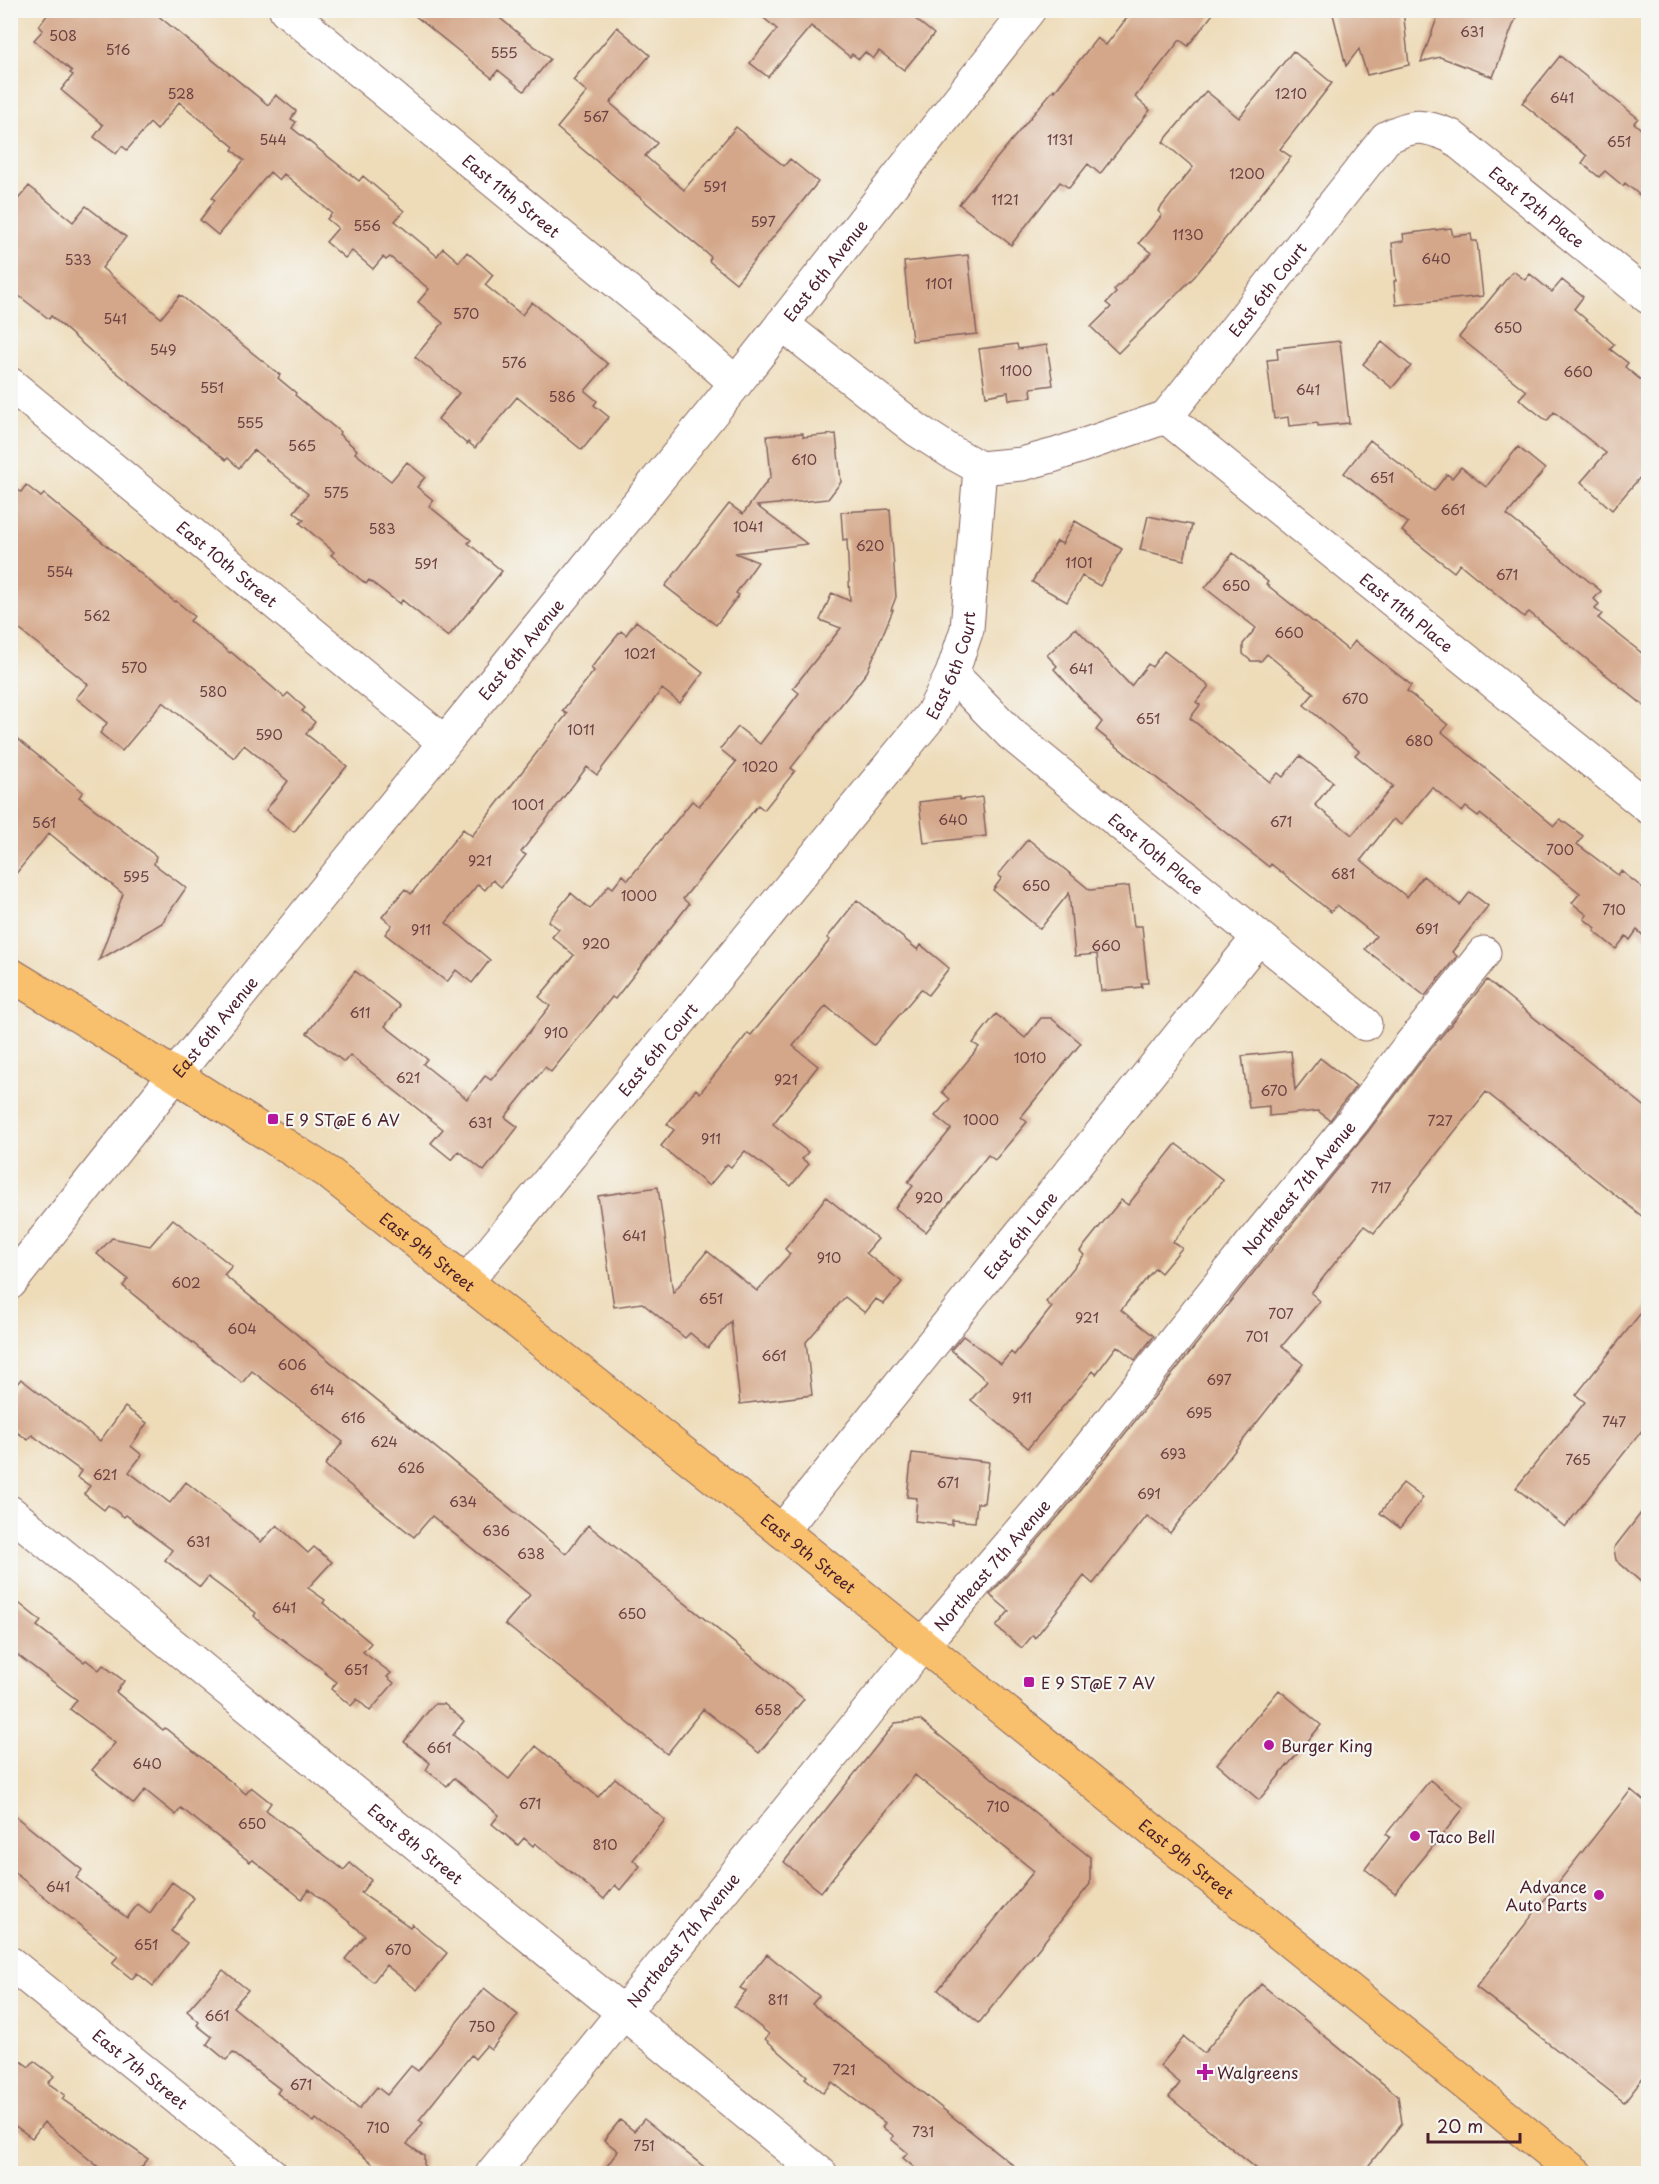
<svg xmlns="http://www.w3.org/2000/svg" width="1659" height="2184" viewBox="0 0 1659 2184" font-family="'Playpen Sans',sans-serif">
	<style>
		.building { fill: #d4a78a }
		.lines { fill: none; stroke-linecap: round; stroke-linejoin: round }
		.minor-casing { stroke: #83615d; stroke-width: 35 }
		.major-casing { stroke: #83615d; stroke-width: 35 }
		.minor { stroke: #fff; stroke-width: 33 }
		.major { stroke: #f8bf6c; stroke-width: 33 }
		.poi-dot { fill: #b5179e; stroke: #f6f6f2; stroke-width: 2 }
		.labels { text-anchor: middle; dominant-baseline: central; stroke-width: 4.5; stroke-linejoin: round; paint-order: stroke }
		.number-label { font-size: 14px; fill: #6c4143 }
		.street-label { font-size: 16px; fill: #4a1f2b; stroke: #f6f6f2 }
		.poi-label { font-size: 16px; fill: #4a1f2b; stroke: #f6f6f2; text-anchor: start }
	</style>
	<rect width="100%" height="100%" fill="#f6f6f2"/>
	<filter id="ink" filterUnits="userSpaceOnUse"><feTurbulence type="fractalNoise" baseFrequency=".0167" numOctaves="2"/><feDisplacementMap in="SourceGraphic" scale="12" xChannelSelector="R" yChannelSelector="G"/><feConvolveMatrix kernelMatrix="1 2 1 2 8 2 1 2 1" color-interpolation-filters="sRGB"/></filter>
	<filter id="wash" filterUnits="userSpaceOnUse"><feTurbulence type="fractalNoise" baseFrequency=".008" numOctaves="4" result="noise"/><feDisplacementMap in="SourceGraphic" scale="24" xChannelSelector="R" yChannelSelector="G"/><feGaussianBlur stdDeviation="1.35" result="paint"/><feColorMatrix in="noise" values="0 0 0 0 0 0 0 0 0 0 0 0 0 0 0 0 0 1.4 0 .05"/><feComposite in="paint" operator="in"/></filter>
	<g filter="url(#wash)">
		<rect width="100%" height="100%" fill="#eedcb9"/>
		<g id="blocks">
			<!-- building -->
			<path class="building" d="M51,10H151L268,105L276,95L296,111L291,119L296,122L292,128L359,181L363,176L404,211L395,221L437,256L443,248L459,262L467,252L493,275L485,285L522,315L532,302L608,364L585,391L597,401L594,405L609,417L582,450L517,397L475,448L468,442L467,444L438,419L459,393L415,357L443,323L418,302L429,289L390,257L386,260L383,257L373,269L352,251L345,258L326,242L338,228L327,219L332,213L284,174L279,180L270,172L218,235L200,220L215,200L212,198L244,160L232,150L234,147L179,102L157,130L150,123L127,150L122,146L116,154L94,137L103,125L61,90L73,75L70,73L72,71L34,40L43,30L39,26Z
				M408,10H490L550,59L524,91L498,70L492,78Z
				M754,10H904L934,34L904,70L879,51L873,59L865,52L859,59L852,54L850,57L811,26L768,77L750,63L777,29Z
				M1133,10H1216L1188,46L1180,40L1135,97L1150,110L1100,174L1088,164L1069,188L1060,182L1011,245L959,204L1054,89L1055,91L1097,38L1106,45Z
				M1332,10H1403L1409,65L1367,75L1359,49L1346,66Z
				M1440,10H1519L1493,77L1440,57L1421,62Z
				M617,27L650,55L610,103L657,143L645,156L684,190L736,127L784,166L790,159L818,182L736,283L709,261L711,257L557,128L587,92L573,80Z
				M1293,51L1332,83L1280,149L1291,157L1195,276L1118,353L1091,327L1111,307L1106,303L1116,293L1114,290L1151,253L1139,243L1162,215L1158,211L1193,167L1163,142L1206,91L1239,118Z
				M1560,56L1638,118L1634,123L1648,135V202L1625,183L1623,186L1605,171L1599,177L1582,163L1587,156L1522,103Z
				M29,186L73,222L86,206L126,237L102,268L161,318L180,295L280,375L278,378L296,393L295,395L340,432L339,434L357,450L355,453L391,481L407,462L425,477L417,487L433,500L429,506L471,540L468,543L502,571L448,637L402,600L400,604L369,580L366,584L331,555L334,552L300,523L304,520L294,512L308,494L254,450L239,468L228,458L226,460L95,355L51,316L49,319L10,289V209Z
				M1451,228L1453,236L1471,234L1472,241H1477L1483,296L1396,305L1394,281H1396L1392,243L1404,241L1403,234Z
				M968,255L977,334L912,341L904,262Z
				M1513,271L1525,280L1530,274L1552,292L1562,280L1583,297L1574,309L1614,344L1610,349L1628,363L1625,367L1648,386V468L1612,510L1581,482L1606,453L1554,412L1547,421L1519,399L1526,391L1459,337Z
				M1340,341L1349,423L1318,426V423L1289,426L1288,417L1274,419L1267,360L1278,359L1277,348Z
				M1382,342L1411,366L1392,388L1363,364Z
				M1017,344L1018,349L1047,345L1053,385L1031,388L1032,397L1009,400L1008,392L986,396L979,349Z
				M803,433V437L836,434L841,482L828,499L757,506L807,544L735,553L758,562L736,593L739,595L716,625L665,586L729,504L743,514L771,476L767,436Z
				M1370,440L1434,491L1447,474L1452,478L1461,467L1486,487L1518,447L1545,469L1507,515L1601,591L1594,599L1599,604L1595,609L1602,614L1598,618L1648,658V709L1529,612L1524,617L1460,564L1454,572L1402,531L1408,523L1344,473Z
				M10,484L21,492L26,485L41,497L44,494L175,602L176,601L194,616L190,621L230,653L231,652L284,697L288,693L305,708L302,711L315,722L306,734L347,766L294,832L266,810L288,781L244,745L234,758L163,702L122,751L100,733L107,723L76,698L88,684L10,622Z
				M890,509L896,597L891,610H893L867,672L791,768L795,771L764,810L758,805L683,899L689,904L615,999L612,997L551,1072L545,1067L505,1117L518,1127L484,1171L459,1151L452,1160L431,1143L443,1129L350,1055L344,1062L307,1033L355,971L400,1006L385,1026L427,1059L423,1064L467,1099L485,1076L491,1080L550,1006L539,997L574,955L552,937L559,929L548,921L571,893L590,909L609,885L613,888L623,875L628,880L692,801L699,806L736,762L720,749L738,727L760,744L799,693L793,688L841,628L820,620L832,593L850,601L847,539L843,540L841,512Z
				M1148,516L1192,525L1184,560L1140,550Z
				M1075,521L1122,549L1100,586L1082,576L1067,602L1032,582L1057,541L1062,544Z
				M1233,553L1268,582L1266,584L1348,650L1355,641L1411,685L1407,691L1448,725L1442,732L1554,826L1560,819L1583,836L1577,844L1618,875L1621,871L1648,892V940L1637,930L1630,940L1626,936L1616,949L1594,931L1596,928L1584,919L1587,915L1572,903L1580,893L1480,814L1478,816L1466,807L1462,812L1432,787L1401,825L1393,819L1361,860L1407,897L1423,876L1460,905L1470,892L1488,906L1452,952L1457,956L1425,996L1365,949L1376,936L1337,905L1331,912L1271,864L1269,867L1096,730L1102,722L1054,669L1057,666L1047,655L1076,628L1131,686L1148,664L1152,667L1164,651L1209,686L1196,702L1200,705L1190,718L1270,782L1278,773L1283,777L1300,756L1333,782L1315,805L1352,835L1393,786L1355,755L1359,751L1304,705L1314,693L1267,654L1261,661H1251L1243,654V644L1256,628L1205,588Z
				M636,621L703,673L680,703L662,689L597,775L587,767L521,852L526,855L501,887L493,880L485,890L478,884L446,923L490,960L472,983L456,970L447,982L385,934L392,925L382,917L405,889L411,894L463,829L472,836L567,714L562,711L594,671L591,668L621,631L626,635Z
				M10,733L83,792L79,797L156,856L154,864L186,888L162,923L99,960L123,894L49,833L10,881Z
				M960,797V800L982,797L986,836L924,843L919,802Z
				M1028,839L1090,890L1129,886L1134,926H1142L1148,983H1141L1142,987L1101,991L1097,954L1075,956L1069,893L1040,929L993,890L1002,878L998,875Z
				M857,900L918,950L921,945L949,968L928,995L921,989L874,1045L826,1006L793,1046L818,1066L773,1124L808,1152L802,1159L809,1164L791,1186L745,1151L731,1167L727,1164L709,1186L661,1146L674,1130L667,1124L696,1089L700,1093L748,1033L751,1035L830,940L827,938Z
				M1487,980L1648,1109V1221L1486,1092L1374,1233L1364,1226L1311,1293L1320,1301L1282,1346L1303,1364L1170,1533L1147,1516L1093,1584L1084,1576L1035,1638L1033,1635L1022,1648L996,1627L1009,1611L990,1595L1065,1509L1273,1248L1367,1133L1422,1060Z
				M996,1014L1025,1038L1041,1018H1051L1081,1043L1021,1117L1027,1122L995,1160L988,1155L926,1232L895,1208L913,1186L908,1182L951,1129L935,1116L950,1099L942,1092L979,1047L973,1043Z
				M1291,1051L1295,1090L1320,1058L1356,1086L1330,1120L1318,1111L1269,1116V1106L1249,1108L1242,1056Z
				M1176,1144L1223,1180L1173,1242L1182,1248L1161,1273L1155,1268L1121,1310L1154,1336L1135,1360L1117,1346L1096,1374L1093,1371L1028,1448L971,1400L987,1381L951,1350L963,1336L1001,1364L1011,1352L1014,1355L1052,1307L1046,1302L1084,1255L1080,1251L1121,1200L1128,1205Z
				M658,1187L673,1293L707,1251L757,1291L790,1254L785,1249L826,1197L878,1239L866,1253L902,1282L884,1304L876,1299L865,1313L845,1297L806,1342L812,1395L740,1404L731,1321L708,1348L690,1333L685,1338L642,1303L614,1307L598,1196Z
				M173,1219L232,1266L224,1275L566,1554L588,1525L804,1699L759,1753L703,1709L667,1754L505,1624L530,1595L432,1516L414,1537L325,1465L343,1442L252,1371L242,1383L123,1286L128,1279L97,1254L112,1238L150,1246Z
				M1648,1304V1423L1565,1527L1516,1488L1585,1402L1576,1395Z
				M21,1379L100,1441L125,1407L147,1423L131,1446L142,1455L129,1472L170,1503L186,1482L261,1542L277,1525L308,1553L314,1547L332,1562L308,1588L325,1600L323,1603L371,1643L363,1652L391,1673L387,1677L394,1683L370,1711L357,1699L351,1706L331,1689L337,1682L324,1672L325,1671L262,1624L254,1616L256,1613L208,1577L200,1587L165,1560L172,1550L126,1515L124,1517L108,1505L104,1510L84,1494L90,1486L77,1477L81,1471L32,1435L28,1440L10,1427V1392Z
				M912,1453L989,1462L984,1503H977L975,1522L952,1520V1525L915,1521L917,1498L907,1497Z
				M1403,1483L1423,1498L1400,1528L1380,1513Z
				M1648,1504V1588L1616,1560L1614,1548Z
				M10,1596L41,1621L37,1626L84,1662L86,1660L99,1670L103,1665L124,1681L116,1692L163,1730L165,1728L246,1794L251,1787L271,1803L266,1810L344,1870L350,1863L371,1880L361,1893L410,1927L412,1924L447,1953L417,1990L386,1965L373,1982L345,1959L365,1935L309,1889L302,1899L253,1860L250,1862L181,1808L176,1815L145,1790L134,1804L92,1770L115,1743L70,1709L77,1700L15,1653L10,1659Z
				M1279,1690L1321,1725L1259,1800L1217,1764Z
				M434,1704H444L464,1721L453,1735L509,1779L536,1746L598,1797L615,1778L665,1820L633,1860L640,1866L620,1890L615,1885L604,1899L535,1843L533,1846L524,1838L518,1845L492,1824L499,1815L454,1778L447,1786L426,1770L430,1763L404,1742Z
				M920,1720L1090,1857V1884L979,2023L938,1990L1034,1871L915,1775L821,1892L784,1862L895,1723Z
				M1430,1780L1464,1808L1395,1893L1365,1869L1390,1837L1386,1834Z
				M1631,1790L1648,1804V2071L1624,2102L1476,1987Z
				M10,1812L82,1870L76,1878L127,1918L138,1904L150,1913L172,1882L194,1898L171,1931L187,1943L153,1986L137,1973L132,1979L112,1963L118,1956L10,1869Z
				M767,1954L819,1996L812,2004L1024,2174H922L903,2158L908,2153L891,2139L894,2136L882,2127L885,2123L832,2082L823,2093L805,2078L807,2076L765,2039L769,2034L734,2006L746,1991L740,1988Z
				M223,1970L248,1990L233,2007L359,2109L377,2087L387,2095L411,2066L418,2071L484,1988L518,2015L491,2050L486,2046L475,2059L471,2055L419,2120L423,2123L407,2144L424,2156V2174H386L316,2119L314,2122L303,2114L277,2093L280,2089L233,2053L226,2060L207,2044L212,2037L197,2025L199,2022L187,2011Z
				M1261,1984L1398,2096L1402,2123L1362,2174H1263L1169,2097L1180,2083L1160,2066L1184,2037L1204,2053Z
				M10,2053L29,2067L34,2061L54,2076L48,2083L65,2095L62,2099L148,2159L136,2174H107L44,2122L32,2138L10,2122Z
				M644,2119L713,2174H601L618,2151L604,2140L620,2120L634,2131Z"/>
		</g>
	</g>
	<g filter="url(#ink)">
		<use href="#blocks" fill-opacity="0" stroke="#83615d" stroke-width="1.5"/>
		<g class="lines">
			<defs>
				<g id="minor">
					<path id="s1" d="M286,10L674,329L736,383"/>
					<path id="s2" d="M782,324L917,430L953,453L980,468L1022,464L1055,455L1166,417L1386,138C1413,124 1422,124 1451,136L1648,297"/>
					<path id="s3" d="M10,384L444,742"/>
					<path id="s4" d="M1166,417L1648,807"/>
					<path id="s5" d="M952,674L1011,734L1365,1024"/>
					<path id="s6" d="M467,1281L932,714L952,674L967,629L980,468"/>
					<path id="s7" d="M10,1283L175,1075L736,383L1029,10"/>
					<path id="s8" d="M10,1512L821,2174"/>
					<path id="s9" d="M782,1531L1258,938"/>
					<path id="s10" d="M10,1963L271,2174"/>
					<path id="s11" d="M492,2174L922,1645L1050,1497L1258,1236L1353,1121L1407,1049L1484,953"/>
				</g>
				<g id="major">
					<path id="s12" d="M10,974L175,1075L330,1174L782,1531L1577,2174"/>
				</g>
			</defs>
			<!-- minor casing -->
			<use href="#minor" class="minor-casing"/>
			<!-- major casing -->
			<use href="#major" class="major-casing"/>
			<!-- minor -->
			<use href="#minor" class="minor"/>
			<!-- major -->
			<use href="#major" class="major"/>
		</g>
	</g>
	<!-- markers -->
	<g class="poi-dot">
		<rect x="267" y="1113" width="12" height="12" rx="3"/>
		<rect x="1023" y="1676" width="12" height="12" rx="3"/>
		<circle cx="1269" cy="1745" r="6"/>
		<circle cx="1415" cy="1836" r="6"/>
		<circle cx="1599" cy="1895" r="6"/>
		<path d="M1202 2063h6v6h6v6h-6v6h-6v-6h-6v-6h6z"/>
	</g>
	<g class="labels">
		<!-- number labels -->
		<g class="number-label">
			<text x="1472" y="31">631</text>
			<text x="63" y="35">508</text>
			<text x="118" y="49">516</text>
			<text x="504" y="52">555</text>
			<text x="181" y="93">528</text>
			<text x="1291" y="93">1210</text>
			<text x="1562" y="97">641</text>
			<text x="596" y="116">567</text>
			<text x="273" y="139">544</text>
			<text x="1060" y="139">1131</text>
			<text x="1619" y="141">651</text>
			<text x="1247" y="173">1200</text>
			<text x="715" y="186">591</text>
			<text x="1005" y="199">1121</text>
			<text x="763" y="221">597</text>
			<text x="367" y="225">556</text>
			<text x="1188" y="234">1130</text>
			<text x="1436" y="258">640</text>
			<text x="78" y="259">533</text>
			<text x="939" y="283">1101</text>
			<text x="466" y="313">570</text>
			<text x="115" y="318">541</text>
			<text x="1508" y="327">650</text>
			<text x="163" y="349">549</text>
			<text x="514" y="362">576</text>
			<text x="1016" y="370">1100</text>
			<text x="1578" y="371">660</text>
			<text x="212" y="387">551</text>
			<text x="1308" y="389">641</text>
			<text x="562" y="396">586</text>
			<text x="250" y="422">555</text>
			<text x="302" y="445">565</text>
			<text x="804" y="459">610</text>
			<text x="1382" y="477">651</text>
			<text x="336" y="492">575</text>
			<text x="1453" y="509">661</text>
			<text x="748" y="526">1041</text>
			<text x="382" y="528">583</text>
			<text x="870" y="545">620</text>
			<text x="1079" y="562">1101</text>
			<text x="426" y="563">591</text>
			<text x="60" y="571">554</text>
			<text x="1507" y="574">671</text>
			<text x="1236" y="585">650</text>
			<text x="97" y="615">562</text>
			<text x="1289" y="632">660</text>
			<text x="640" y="653">1021</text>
			<text x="134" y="667">570</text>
			<text x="1081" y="668">641</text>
			<text x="213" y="691">580</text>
			<text x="1355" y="698">670</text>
			<text x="1148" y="718">651</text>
			<text x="581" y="729">1011</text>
			<text x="269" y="734">590</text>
			<text x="1419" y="740">680</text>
			<text x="760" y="766">1020</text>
			<text x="528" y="804">1001</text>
			<text x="953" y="819">640</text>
			<text x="1281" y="821">671</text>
			<text x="44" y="822">561</text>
			<text x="1560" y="849">700</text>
			<text x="480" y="860">921</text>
			<text x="1343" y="873">681</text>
			<text x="136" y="876">595</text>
			<text x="1036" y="885">650</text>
			<text x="639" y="895">1000</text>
			<text x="1614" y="909">710</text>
			<text x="1427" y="928">691</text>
			<text x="421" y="929">911</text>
			<text x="596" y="943">920</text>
			<text x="1106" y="945">660</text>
			<text x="360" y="1012">611</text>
			<text x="556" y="1032">910</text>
			<text x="1030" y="1057">1010</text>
			<text x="408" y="1077">621</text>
			<text x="786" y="1079">921</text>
			<text x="1274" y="1090">670</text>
			<text x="981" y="1119">1000</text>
			<text x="1440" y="1120">727</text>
			<text x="480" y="1122">631</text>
			<text x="711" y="1138">911</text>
			<text x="1381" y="1187">717</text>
			<text x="929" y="1197">920</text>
			<text x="634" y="1235">641</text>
			<text x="829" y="1257">910</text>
			<text x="186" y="1282">602</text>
			<text x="711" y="1298">651</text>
			<text x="1281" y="1313">707</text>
			<text x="1087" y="1317">921</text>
			<text x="242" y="1328">604</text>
			<text x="1257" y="1336">701</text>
			<text x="774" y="1355">661</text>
			<text x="292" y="1364">606</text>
			<text x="1219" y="1379">697</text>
			<text x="322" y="1389">614</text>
			<text x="1022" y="1397">911</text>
			<text x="1199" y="1412">695</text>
			<text x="353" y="1417">616</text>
			<text x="1614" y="1421">747</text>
			<text x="384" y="1441">624</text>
			<text x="1173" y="1453">693</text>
			<text x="1578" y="1459">765</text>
			<text x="411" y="1467">626</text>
			<text x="105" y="1474">621</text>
			<text x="948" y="1482">671</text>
			<text x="1149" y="1493">691</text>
			<text x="463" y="1501">634</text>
			<text x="496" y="1530">636</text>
			<text x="198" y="1541">631</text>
			<text x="531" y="1553">638</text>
			<text x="284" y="1607">641</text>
			<text x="632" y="1613">650</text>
			<text x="356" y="1669">651</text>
			<text x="768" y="1709">658</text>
			<text x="439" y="1747">661</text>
			<text x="147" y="1763">640</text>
			<text x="530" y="1803">671</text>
			<text x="998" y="1806">710</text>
			<text x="252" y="1823">650</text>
			<text x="605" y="1844">810</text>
			<text x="58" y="1886">641</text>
			<text x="146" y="1944">651</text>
			<text x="398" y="1949">670</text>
			<text x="778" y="1999">811</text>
			<text x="217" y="2015">661</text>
			<text x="482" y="2026">750</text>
			<text x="844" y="2069">721</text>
			<text x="301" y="2084">671</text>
			<text x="378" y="2127">710</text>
			<text x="923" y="2131">731</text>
			<text x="644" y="2145">751</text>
		</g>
		<!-- street labels -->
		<g class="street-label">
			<text stroke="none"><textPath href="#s1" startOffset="292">East 11th Street</textPath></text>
			<text stroke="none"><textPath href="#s2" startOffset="974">East 12th Place</textPath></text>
			<text stroke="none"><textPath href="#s7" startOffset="1300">East 6th Avenue</textPath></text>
			<text stroke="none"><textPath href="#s2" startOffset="602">East 6th Court</textPath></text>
			<text stroke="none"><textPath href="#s3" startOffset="282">East 10th Street</textPath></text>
			<text stroke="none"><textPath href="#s4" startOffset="310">East 11th Place</textPath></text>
			<text stroke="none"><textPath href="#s7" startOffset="814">East 6th Avenue</textPath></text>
			<text stroke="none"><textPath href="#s6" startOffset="786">East 6th Court</textPath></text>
			<text stroke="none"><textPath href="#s5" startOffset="272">East 10th Place</textPath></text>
			<text stroke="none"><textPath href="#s7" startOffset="328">East 6th Avenue</textPath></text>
			<text stroke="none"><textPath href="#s6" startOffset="300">East 6th Court</textPath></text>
			<text stroke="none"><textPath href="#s11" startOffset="1274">Northeast 7th Avenue</textPath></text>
			<text stroke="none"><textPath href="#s9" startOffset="380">East 6th Lane</textPath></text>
			<text stroke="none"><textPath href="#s12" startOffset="502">East 9th Street</textPath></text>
			<text stroke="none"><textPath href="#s12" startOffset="988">East 9th Street</textPath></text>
			<text stroke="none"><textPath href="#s11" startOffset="788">Northeast 7th Avenue</textPath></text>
			<text stroke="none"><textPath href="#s8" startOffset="524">East 8th Street</textPath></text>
			<text stroke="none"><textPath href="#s12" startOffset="1474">East 9th Street</textPath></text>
			<text stroke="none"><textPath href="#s11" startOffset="302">Northeast 7th Avenue</textPath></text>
			<text stroke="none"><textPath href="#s10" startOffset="168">East 7th Street</textPath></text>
		</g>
		<!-- poi labels -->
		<g class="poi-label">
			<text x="285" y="1119">E 9 ST@E 6 AV</text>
			<text x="1041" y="1682">E 9 ST@E 7 AV</text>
			<text x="1281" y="1745">Burger King</text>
			<text x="1427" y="1836">Taco Bell</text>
			<text x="1587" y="1886" text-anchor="end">Advance<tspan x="1587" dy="18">Auto Parts</tspan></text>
			<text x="1217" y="2072">Walgreens</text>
		</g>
	</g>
	<!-- margin -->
	<rect width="1659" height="2184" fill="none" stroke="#f6f6f2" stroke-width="36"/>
	<!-- scale -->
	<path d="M1428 2133v9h92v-9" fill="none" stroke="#4a1f2b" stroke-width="3"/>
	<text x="1437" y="2133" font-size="18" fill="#4a1f2b" stroke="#f6f6f2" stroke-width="4.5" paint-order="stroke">20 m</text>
</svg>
